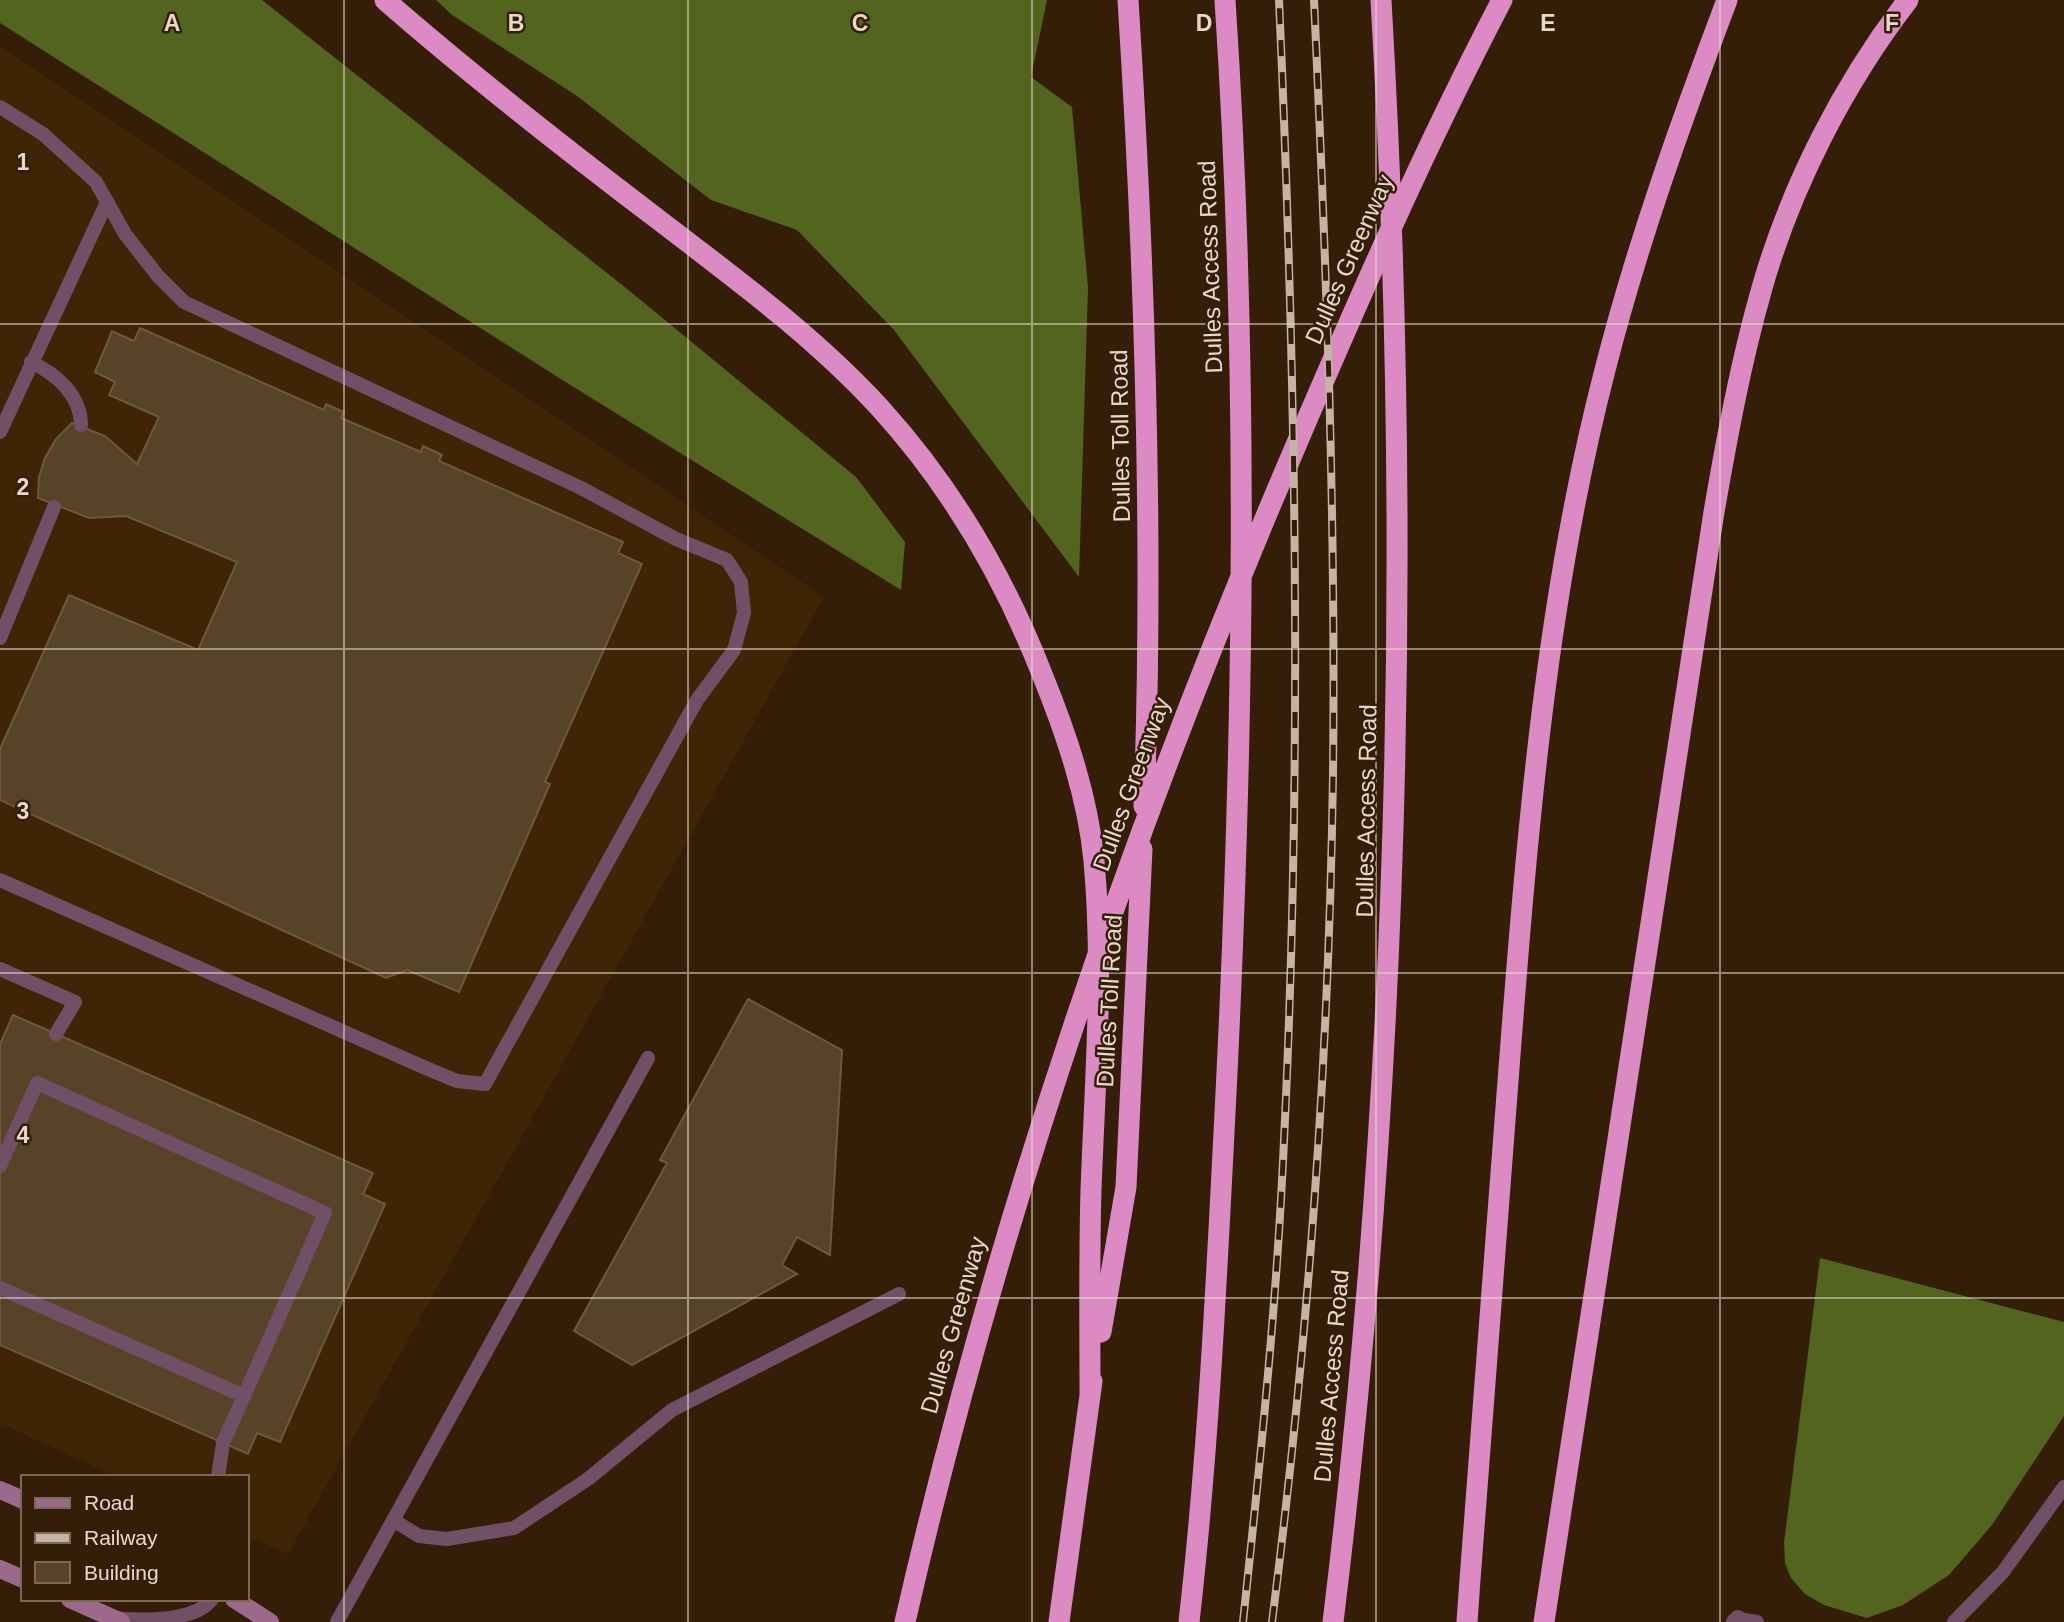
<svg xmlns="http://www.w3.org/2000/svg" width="2064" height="1622" viewBox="0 0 2064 1622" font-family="Arial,sans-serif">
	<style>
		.built { fill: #402406 }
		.forest { fill: #52641d }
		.building { fill: #574428; stroke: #6d593d; stroke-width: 2 }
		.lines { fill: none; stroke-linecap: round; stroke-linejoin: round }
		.service { stroke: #715067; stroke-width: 14 }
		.minor { stroke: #715067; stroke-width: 18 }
		.secondary { stroke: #9c688c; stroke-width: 18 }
		.motorway { stroke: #db8ac4; stroke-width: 21 }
		.rail-casing { stroke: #c5b4a5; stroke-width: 8 }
		.rail { stroke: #341e07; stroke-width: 5; stroke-dasharray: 16; stroke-linecap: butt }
		.grid { fill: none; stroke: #e8d8cb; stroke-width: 2; stroke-opacity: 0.55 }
		.labels { text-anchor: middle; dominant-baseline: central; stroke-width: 5; stroke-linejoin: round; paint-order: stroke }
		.street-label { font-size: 24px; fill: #e8d8cb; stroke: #341e07 }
		.grid-label { font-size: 23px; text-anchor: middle; font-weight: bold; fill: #e8d8cb; stroke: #341e07; stroke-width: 5; stroke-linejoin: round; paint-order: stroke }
	</style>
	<rect width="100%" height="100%" fill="#341e07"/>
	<!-- built -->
	<path class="built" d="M0,46L824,597L288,1554L247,1536V1477H117L0,1423Z"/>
	<!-- forest -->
	<path class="forest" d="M0,0H262L626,288L856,477L905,542L901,590L564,381L0,23Z
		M436,0H1047L1031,77L1072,107L1088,288L1079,577L894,330L797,230L711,200L577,96L452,15Z
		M1820,1258L2064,1322V1416L1992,1525L1949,1575L1903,1605L1867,1618L1824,1605L1805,1594L1791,1578L1785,1563L1784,1543Z"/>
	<!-- building -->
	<path class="building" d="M140,328L324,410L326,404L344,412L341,418L421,452L423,446L442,455L439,461L623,542L618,553L642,564L545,782L550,784L459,992L407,970L386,978L0,800V749L69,595L198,650L237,562L126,516L89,518L38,498L39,477L45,458L56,439L72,423L105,436L137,464L159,417L109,395L115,382L95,372L112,331L134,341Z
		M748,999L842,1050L830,1255L797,1237L782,1265L797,1274L632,1365L574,1331L667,1163L660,1160Z
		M13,1015L373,1173L363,1194L385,1204L280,1442L257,1433L248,1454L0,1345V1044Z"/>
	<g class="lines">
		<!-- service -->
		<path class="service" d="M0,107L43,134L96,182L125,234L158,276L184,302L581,488L676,539L727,560L741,582L744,613L734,650L697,700L485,1084L457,1081L428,1069L0,880
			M31,362C56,374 81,395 81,425
			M0,432L107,202
			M0,638L54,507
			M0,969L75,1002L56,1034
			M0,1166L37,1083L325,1213L244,1396
			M0,1288L244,1396L223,1443L218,1477
			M393,1520L419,1536L447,1539L514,1528L588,1479L672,1410L899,1294
			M113,1618C142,1621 195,1622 212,1599
			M1738,1619L1757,1622
			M337,1622L648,1058
			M1954,1622L2003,1572L2064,1487"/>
		<!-- minor -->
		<path class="minor" d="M1735,1622L1738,1619"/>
		<!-- secondary -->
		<path class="secondary" d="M0,1490L23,1500
			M0,1569L23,1579
			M70,1599L121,1622
			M234,1599L270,1622"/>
		<!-- motorway -->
		<path class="motorway" d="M385,0C472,76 563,147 655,217C733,277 813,335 880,408C950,485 1004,577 1042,674C1066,733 1088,797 1094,861C1104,971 1095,1080 1091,1190C1089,1258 1090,1326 1090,1393
			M1128,0C1145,268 1154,537 1144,806
			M1101,1332L1126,1187L1142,849
			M905,1622C997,1220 1131,830 1294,450C1359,298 1425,147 1502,0
			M1059,1622L1092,1381
			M1189,1622C1209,1446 1217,1270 1226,1093C1244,729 1249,364 1225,0
			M1333,1622C1399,1085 1412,540 1381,0
			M1467,1622C1480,1437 1494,1252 1509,1068C1527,834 1546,597 1605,370C1637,244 1681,122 1727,0
			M1544,1622L1714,512C1727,437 1741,361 1762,288C1791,186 1844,83 1908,0"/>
		<defs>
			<path id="rail" d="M1243,1622C1258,1481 1273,1341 1281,1199C1303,800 1297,400 1279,0
				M1272,1622C1308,1341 1329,1058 1333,775C1336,517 1326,258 1314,0"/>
		</defs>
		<!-- rail casing -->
		<use href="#rail" class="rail-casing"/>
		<!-- rail -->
		<use href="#rail" class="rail"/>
	</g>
	<!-- grid -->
	<path class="grid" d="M344,0V1622M688,0V1622M1032,0V1622M1376,0V1622M1720,0V1622M0,324H2064M0,649H2064M0,973H2064M0,1298H2064"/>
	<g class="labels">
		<!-- street labels -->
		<g class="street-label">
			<text transform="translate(1349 259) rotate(-66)">Dulles Greenway</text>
			<text transform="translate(1210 267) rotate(-92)">Dulles Access Road</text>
			<text transform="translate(1120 436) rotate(-91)">Dulles Toll Road</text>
			<text transform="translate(1131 784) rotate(-70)">Dulles Greenway</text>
			<text transform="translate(1366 811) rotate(-89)">Dulles Access Road</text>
			<text transform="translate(1109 1001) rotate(-87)">Dulles Toll Road</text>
			<text transform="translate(953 1325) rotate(-74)">Dulles Greenway</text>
			<text transform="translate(1331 1376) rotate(-85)">Dulles Access Road</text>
		</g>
	</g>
	<g class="grid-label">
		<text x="172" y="31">A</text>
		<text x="516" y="31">B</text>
		<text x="860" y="31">C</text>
		<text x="1204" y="31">D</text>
		<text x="1548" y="31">E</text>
		<text x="1892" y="31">F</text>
		<text x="23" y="170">1</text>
		<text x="23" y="495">2</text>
		<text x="23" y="819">3</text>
		<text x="23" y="1143">4</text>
	</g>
	<!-- legend -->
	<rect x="21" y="1475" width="228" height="126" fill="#341e07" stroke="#7c6855" stroke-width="2"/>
	<rect x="35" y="1498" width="35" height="10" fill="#9c688c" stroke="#7c6855" stroke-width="2"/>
	<text x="84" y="1510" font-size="21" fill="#e8d8cb">Road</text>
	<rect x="35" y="1533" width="35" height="10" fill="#c5b4a5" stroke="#7c6855" stroke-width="2"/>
	<text x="84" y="1545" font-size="21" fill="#e8d8cb">Railway</text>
	<rect x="35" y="1562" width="35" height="21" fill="#574428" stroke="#7c6855" stroke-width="2"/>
	<text x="84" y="1580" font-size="21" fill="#e8d8cb">Building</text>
</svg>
